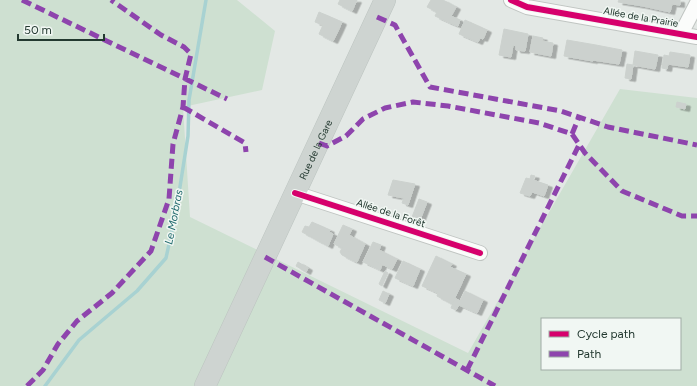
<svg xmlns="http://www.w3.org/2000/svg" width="697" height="386" viewBox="0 0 697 386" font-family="Figtree,sans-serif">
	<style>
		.green { fill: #cee0d1; fill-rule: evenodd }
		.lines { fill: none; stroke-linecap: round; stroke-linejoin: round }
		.stream { stroke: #a8d2d2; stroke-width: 3.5 }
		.building { fill: #ccd1ce; stroke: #ccd1ce; filter: url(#shadow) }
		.street-casing { stroke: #c0c5c2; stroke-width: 16 }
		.primary-casing { stroke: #bcc4c0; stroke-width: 22 }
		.street { stroke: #fbfcfb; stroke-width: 14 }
		.primary { stroke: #ced4d1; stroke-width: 21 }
		.quiet { stroke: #8e44ad; stroke-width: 5; stroke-dasharray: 10 5; stroke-linecap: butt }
		.cycleway-casing { stroke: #f1f7f3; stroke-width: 8 }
		.cycleway { stroke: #d6006c; stroke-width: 6 }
		.labels { text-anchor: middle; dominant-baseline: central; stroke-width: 3; stroke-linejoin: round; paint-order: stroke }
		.street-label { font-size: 10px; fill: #233930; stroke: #f1f7f3 }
		.water-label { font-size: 11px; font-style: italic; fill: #236c6f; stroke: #f1f7f3 }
	</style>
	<defs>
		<filter id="shadow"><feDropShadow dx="4.5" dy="2.5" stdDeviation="0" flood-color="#0004"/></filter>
	</defs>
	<rect width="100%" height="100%" fill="#e3e8e5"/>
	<!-- green -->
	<path class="green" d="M0,0H237L275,31L262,90L183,107L190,217L468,353L620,89L697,98V386H0ZM542,319H680V369H542Z"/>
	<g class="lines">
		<!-- stream -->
		<path class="stream" d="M45,386L79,340L137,291L166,258L176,212L188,136L189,100L206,0"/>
	</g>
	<!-- building -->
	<path class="building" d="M340,0H357L352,11L338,4Z
		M431,0H443L456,7L448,22L435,16L437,12L427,7Z
		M619,0H644L643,6L618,2Z
		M644,0H680V5L672,4L670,12L643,6Z
		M319,12L342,22L338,31L315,22Z
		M451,16L460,20L458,26L448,22Z
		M465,20L487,30L483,39L480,38L478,42L459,34Z
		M323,25L338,31L333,41L319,34Z
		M504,29L528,34L525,51L516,50V46L513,45L511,57L499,55Z
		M533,36L543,38L542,41L553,43L551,56L530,52Z
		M567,40L596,45L593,61L564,56Z
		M596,45L622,50L619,64L593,60Z
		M635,51L658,55L655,69L633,65Z
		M670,52L690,55L688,67L668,64L667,69L662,68L664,55L669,56Z
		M627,64L633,65L631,79L625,78Z
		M677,102L686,104L685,109L676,107Z
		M531,175L535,176L533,180L548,185L544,196L532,192L530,196L520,193L526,178L530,179Z
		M393,180L415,184L408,205L402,203L404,198L388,195Z
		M419,199L427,202L420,220L412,217Z
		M312,222L330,230L329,232L333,234L328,246L302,232L305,226L309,227Z
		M343,225L352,229L349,235L365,244L357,262L352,260L355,254L334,244Z
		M373,242L381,245L379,250L397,259L392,269L375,261L372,266L363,262Z
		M342,248L355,254L352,260L342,255L340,252Z
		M436,256L452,264L450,267L466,274L452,304L437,296L438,293L422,286Z
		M375,261L382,265L380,270L372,266Z
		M403,261L420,269L413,286L395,278Z
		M298,262L308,268L306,272L296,266Z
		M385,271L388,273L382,286L379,284Z
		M383,291L389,294L385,303L379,300Z
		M465,291L483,300L477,313L459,305L456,310L451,308L455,298L460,301Z"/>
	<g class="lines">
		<defs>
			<path id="street" d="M511,0L527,7L697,37
				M681,34L697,3
				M295,193L480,253"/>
			<g id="primary">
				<path id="s1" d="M205,386L385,0"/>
			</g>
		</defs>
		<!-- street casing -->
		<use href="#street" class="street-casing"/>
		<!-- primary casing -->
		<use href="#primary" class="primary-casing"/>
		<!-- street -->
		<use href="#street" class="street"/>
		<!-- primary -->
		<use href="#primary" class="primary"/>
		<!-- quiet -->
		<path class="quiet" d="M22,0L227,99
			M377,17L395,25L430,87L561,111L608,127L697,145
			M183,107L245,143L246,152
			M572,134L579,117
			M319,143L327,146L346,136L363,119L385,108L413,102L448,106L539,123L572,134L585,153L622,191L682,216H697
			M265,257L495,386
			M467,370L579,145
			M27,386L43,370L58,344L77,321L112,293L151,251L169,199L173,144L183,107L185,79L191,54L184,47L161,35L111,0"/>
		<defs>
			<path id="cycleway" d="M511,0L527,7L697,37
				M295,193L480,253"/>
		</defs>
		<!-- cycleway casing -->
		<use href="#cycleway" class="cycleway-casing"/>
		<!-- cycleway -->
		<use href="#cycleway" class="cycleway"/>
	</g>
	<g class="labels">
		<!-- street labels -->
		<g class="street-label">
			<text transform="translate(641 17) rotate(10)">Allée de la Prairie</text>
			<text stroke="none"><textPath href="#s1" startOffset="261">Rue de la Gare</textPath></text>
			<text transform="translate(391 213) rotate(18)">Allée de la Forêt</text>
		</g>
		<!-- water labels -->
		<g class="water-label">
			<text transform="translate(174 217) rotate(-79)">Le Morbras</text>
		</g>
	</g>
	<!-- legend -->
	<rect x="541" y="318" width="140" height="52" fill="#f1f7f3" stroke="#9faba5"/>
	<rect x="549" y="331" width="20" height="6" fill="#d6006c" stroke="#9faba5"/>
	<text x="577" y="338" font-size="12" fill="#233930">Cycle path</text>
	<rect x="549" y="351" width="20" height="6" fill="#8e44ad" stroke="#9faba5"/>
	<text x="577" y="358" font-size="12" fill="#233930">Path</text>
	<!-- scale -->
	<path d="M18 34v6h86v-6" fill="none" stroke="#233930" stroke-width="2"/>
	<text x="24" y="34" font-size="12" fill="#233930" stroke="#f1f7f3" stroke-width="3" paint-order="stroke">50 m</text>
</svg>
